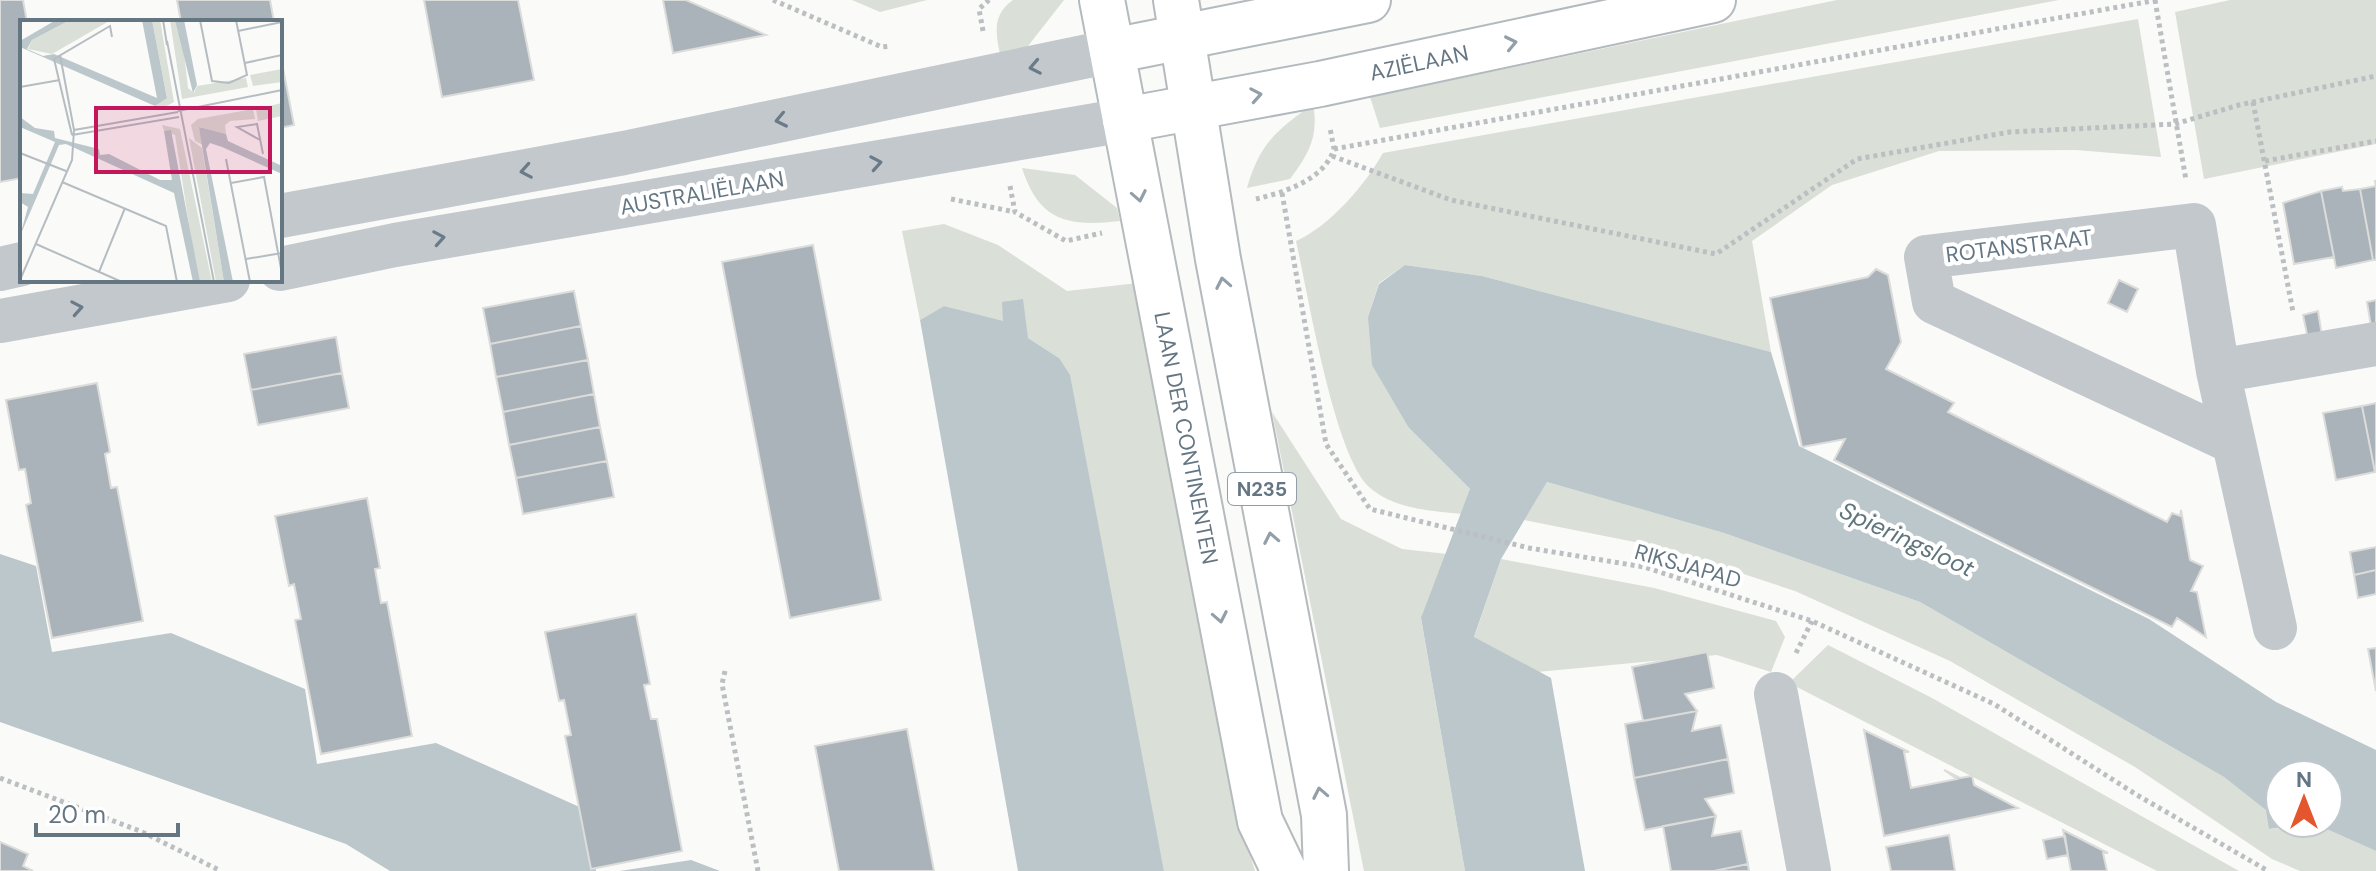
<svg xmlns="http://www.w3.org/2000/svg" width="2376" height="871" viewBox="0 0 2376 871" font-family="'DM Sans',sans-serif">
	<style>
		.green { fill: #dadfd7 }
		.water { fill: #bbc7cb }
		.building { fill: #aab3b9; stroke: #dcdcda; stroke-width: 2 }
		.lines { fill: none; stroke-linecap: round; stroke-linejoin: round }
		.secondary-casing { stroke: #b3babf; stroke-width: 48 }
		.primary-casing { stroke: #b5babe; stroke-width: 48 }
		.path { stroke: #bbbfc2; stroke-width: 5; stroke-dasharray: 4 4; stroke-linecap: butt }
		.minor { stroke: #c3c8cc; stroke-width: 44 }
		.secondary { stroke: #fff; stroke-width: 44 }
		.primary { stroke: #fff; stroke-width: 44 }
		.oneway { stroke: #939fa8 }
		.oneway2 { stroke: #6a7a87 }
		.labels { text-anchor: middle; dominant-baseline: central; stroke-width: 8; stroke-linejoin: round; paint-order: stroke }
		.shield { fill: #fff; stroke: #939fa8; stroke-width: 2 }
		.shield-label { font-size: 20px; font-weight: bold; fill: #657683 }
		.street-label { font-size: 22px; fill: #657683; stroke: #fff }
		.water-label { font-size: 24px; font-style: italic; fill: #60757c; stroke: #fff }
		.inset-road { fill: none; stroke: #b5bdc2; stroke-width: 2 }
		.view { fill: #c2185b; fill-opacity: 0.15; stroke: #c2185b; stroke-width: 4 }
		.inset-edge { fill: none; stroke: #657683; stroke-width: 4 }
	</style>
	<rect width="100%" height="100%" fill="#fafaf8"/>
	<!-- green -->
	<path class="green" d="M852,0H927L880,12Z
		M1013,0H1064L1028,46L1001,58C996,36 991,15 1013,0Z
		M1837,0H2059L1380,128L1370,97Z
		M2230,0H2376V144L2204,179L2175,12Z
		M2138,19L2161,157L2076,150L1939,151L1832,185L1752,241L1771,352L1482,276L1405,265L1379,283L1368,317L1409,428L1470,489L1463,514C1432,511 1393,509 1369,487C1334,454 1308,294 1296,241C1330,226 1365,185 1383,153Z
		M1313,104C1319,136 1309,154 1290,179L1247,188C1260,143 1276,131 1313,104Z
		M1022,168L1075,175L1117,208L1120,221C1067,227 1039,221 1022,168Z
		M944,224L998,245L1067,291L1138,283L1238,815L1255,871H1164L1059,358L1003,322L944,306L920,320L902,231Z
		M1272,412L1341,519L1402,549L1447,554L1421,619L1465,871H1364Z
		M1547,482L1724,533L1920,602L2224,777L2267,810L2270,829L2313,823L2376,851V871H2300L2272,859L2135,767L1950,661L1795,591L1665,548L1524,520Z
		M1501,559L1654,588L1776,621L1785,637L1771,672L1717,655L1537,672L1474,638Z
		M1828,645L1932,698L2239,871H2157L1789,683Z"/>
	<!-- water -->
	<path class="water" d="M1405,265L1482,276L1771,352L1799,446L2149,619L2276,702L2376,750V851L2313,823H2328V775H2280V823H2312L2269,829L2266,810L2224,777L1920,602L1724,533L1547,482L1501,559L1474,637L1551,678L1585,871H1465L1421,618L1470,489L1409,428L1372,365L1368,317L1379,284Z
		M1023,299L1028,338L1059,358L1070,375L1164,871H1018L920,320L944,306L1003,321L1002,302Z
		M0,554L36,566L52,652L171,633L305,689L317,764L436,743L584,809L596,871H390L346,844L0,722Z
		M691,860L720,871H620Z"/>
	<!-- building -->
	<path class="building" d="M0,0H23L27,22H22V178L0,182Z
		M177,0H270L274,22H181Z
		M424,0H518L534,80L442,97Z
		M663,0H686L766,35L673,53Z
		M280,53L294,125L280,128Z
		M2375,181H2376V260H2373L2360,189L2376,186Z
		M2342,187L2343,191L2360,189L2373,260L2336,268L2321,191Z
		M2321,191L2334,257L2294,264L2283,203Z
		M813,245L881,600L790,618L722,262Z
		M1876,269L1888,275L1901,342L1886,369L1954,403L1948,412L2167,522L2172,513L2180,516L2181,510L2190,560L2203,566L2191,591L2197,592L2206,637L2177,618L2172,627L1834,460L1845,439L1802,447L1770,298L1868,277Z
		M2119,280L2138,289L2127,312L2108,303Z
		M574,291L581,326L490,344L483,308Z
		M2376,300V326H2371L2367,302Z
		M2318,311L2322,336L2308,339L2303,315Z
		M581,326L588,360L496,377L490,344Z
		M336,337L342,373L251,390L244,354Z
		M588,360L594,394L503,412L496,377Z
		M342,373L349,408L258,425L251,390Z
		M97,383L110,452L105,454L111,488L117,487L143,621L52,638L26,505L31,503L25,469L19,470L6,400Z
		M594,394L600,427L509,445L503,412Z
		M2376,403V472H2375L2362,406Z
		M2362,406L2375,472L2336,480L2323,413Z
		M600,427L607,461L516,478L509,445Z
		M607,461L614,497L523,514L516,478Z
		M367,498L380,568L375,569L381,603L387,602L412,736L321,754L295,620L301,619L294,584L289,586L275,516Z
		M2376,547V570L2354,575L2350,552Z
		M2376,570V594L2358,598L2354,575Z
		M636,614L650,684L644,685L651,719H657L682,851L591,869L565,736L571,735L564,700L559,701L545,632Z
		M2376,648V691L2368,649Z
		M1707,652L1714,688L1685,694L1697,711L1643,721L1632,667Z
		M1697,711L1692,731L1721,725L1728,759L1634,778L1625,724Z
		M907,729L934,871H839L815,746Z
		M1864,730L1909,752H1904L1911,788L1957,779L1944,770L1960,778L1972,776L1974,785L2018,808L1884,836Z
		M1728,759L1734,793L1705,799L1716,816L1645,830L1634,778Z
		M1716,816L1712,836L1741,831L1748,864L1714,871H1671L1663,826Z
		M2063,830L2108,853H2103L2107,871H2071Z
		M1949,835L1955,871H1891L1886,847Z
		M2065,836L2068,855L2047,859L2043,840Z
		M0,842L28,854L23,866L33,871H0Z
		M1748,864L1749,871H1714Z"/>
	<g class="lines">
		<defs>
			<path id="secondary" d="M1112,51L1368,0
				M1125,120L1320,84L1713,0"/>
			<path id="primary" d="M1102,0L1260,821L1284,871
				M1176,0L1218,259L1324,815L1326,871"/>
		</defs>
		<!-- secondary casing -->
		<use href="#secondary" class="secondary-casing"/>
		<!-- primary casing -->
		<use href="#primary" class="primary-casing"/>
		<!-- path -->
		<path class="path" d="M773,0L882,47L891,46
			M2155,0L2186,180
			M983,31L979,9L989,0
			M2253,102L2293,312
			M1334,149L2157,0
			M1332,156L1451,200L1716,254L1857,159L2010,132L2175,124L2239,105L2376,76
			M2265,161L2376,141
			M1010,186L1015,212L1066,241L1102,233
			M1282,193L1326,444L1370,509L1529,548L1644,567L1812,621L1994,704L2137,795L2268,871
			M951,199L1015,212
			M1256,199C1285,192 1324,180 1334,149L1330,128
			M1796,653L1812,621
			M725,671L722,684L758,871
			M0,778L140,831L221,871"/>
		<!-- minor -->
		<path class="minor" d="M280,216L624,153L1112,51
			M0,269L22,264
			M280,269L395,245L1125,120
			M0,321L228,280
			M2218,371L2376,344
			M2233,442L1934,302L1926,257L2194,225L2218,371L2275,628
			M1776,694L1809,871"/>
		<!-- secondary -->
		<use href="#secondary" class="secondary"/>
		<!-- primary -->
		<use href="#primary" class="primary"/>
	</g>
	<!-- one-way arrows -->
	<defs><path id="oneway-chevron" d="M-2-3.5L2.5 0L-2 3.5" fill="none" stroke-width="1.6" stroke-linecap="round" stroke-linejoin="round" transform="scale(2)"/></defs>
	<g class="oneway">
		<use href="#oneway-chevron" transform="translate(1511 43) rotate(-12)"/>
		<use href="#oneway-chevron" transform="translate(1256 95) rotate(-10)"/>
		<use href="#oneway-chevron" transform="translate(1139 196) rotate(79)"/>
		<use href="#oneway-chevron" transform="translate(1223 283) rotate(-101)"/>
		<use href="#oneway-chevron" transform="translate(1271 538) rotate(-101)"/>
		<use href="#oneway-chevron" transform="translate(1220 617) rotate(79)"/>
		<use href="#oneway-chevron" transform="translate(1320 793) rotate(-101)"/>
	</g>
	<g class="oneway2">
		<use href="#oneway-chevron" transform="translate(1035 67) rotate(169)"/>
		<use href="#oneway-chevron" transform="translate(781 120) rotate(168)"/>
		<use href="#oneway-chevron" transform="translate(876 163) rotate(-10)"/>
		<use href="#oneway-chevron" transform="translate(526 171) rotate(170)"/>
		<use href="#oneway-chevron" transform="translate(439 238) rotate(-10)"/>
		<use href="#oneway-chevron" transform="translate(77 308) rotate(-10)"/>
	</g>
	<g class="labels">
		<!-- shield labels -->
		<rect class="shield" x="1228" y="473" width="68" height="32" rx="6"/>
		<g class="shield-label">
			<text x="1262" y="489">N235</text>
		</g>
		<!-- street labels -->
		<g class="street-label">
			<text transform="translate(1419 63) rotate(-12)">AZIËLAAN</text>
			<text transform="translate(702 193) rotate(-10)">AUSTRALIËLAAN</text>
			<text transform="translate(2019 246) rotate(-7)">ROTANSTRAAT</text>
			<text transform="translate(1186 438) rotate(79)">LAAN DER CONTINENTEN</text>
			<text transform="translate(1688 566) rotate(16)">RIKSJAPAD</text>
		</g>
		<!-- water labels -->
		<g class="water-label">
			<text transform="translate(1907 539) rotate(25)">Spieringsloot</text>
		</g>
	</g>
	<!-- overview -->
	<g transform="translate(20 20)">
		<rect width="262" height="262" fill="#fafaf8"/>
		<path d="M50,0H91L32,34L8,29L12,20ZM132,0H140L154,82L141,89L135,86L147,77ZM150,0H155L162,16L168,68L174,73L177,66L226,58L228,67L162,79ZM262,49V62L233,66L230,55ZM262,83V96L238,101L236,89ZM233,89L235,99L210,101L205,105L206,114L179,107L183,125L175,121L171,105L178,99ZM142,105L160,109L192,262L178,261L155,115L144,111ZM169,118L182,128L204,262H196Z" fill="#dadfd7"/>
		<path d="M36,0H50L12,20L7,29L23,36L34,34L137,78L122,0H132L147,78L135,86L0,27V21ZM155,0H164L177,65L173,73ZM0,97L15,108L34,111L35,118L79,129L80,135L89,134L140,160H152L144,111L151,110L180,262H173L154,173L46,124L39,125L0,216L8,187L0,182V173L13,174L35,122L0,107ZM179,107L206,114L208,121L262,146V154L202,127L190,123L186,129L213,262H204Z" fill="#bbc7cb"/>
		<path class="inset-road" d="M143,0L147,25M180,0L192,61L209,63L227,55L216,0M218,11L262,2M147,21L194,262M40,35L54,110M225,43L262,35M0,67L40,60M158,91L262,70M54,110L158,92M52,115L34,39L90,6L92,17M52,115L159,97M240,120L217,107L237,104L243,134M0,133L46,151M206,139L230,262M42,162L146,206L157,262M211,163L244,157L262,254M16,224L102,262M226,239L262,233M79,252L105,188M0,260L52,140L54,110"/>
		<path class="view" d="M76,88H250V152H76Z"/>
		<rect width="262" height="262" class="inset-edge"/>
	</g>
	<!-- north arrow -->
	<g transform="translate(2304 799)"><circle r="38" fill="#ffffff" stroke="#c1c8cd" stroke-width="2"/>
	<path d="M0-6L14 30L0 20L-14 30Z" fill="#e4572e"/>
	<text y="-12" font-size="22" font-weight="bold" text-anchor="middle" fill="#657683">N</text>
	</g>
	<!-- scale -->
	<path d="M36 823v12h142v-12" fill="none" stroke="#657683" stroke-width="4"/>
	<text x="48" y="823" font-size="24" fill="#657683" stroke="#ffffff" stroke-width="6" paint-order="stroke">20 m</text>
</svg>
